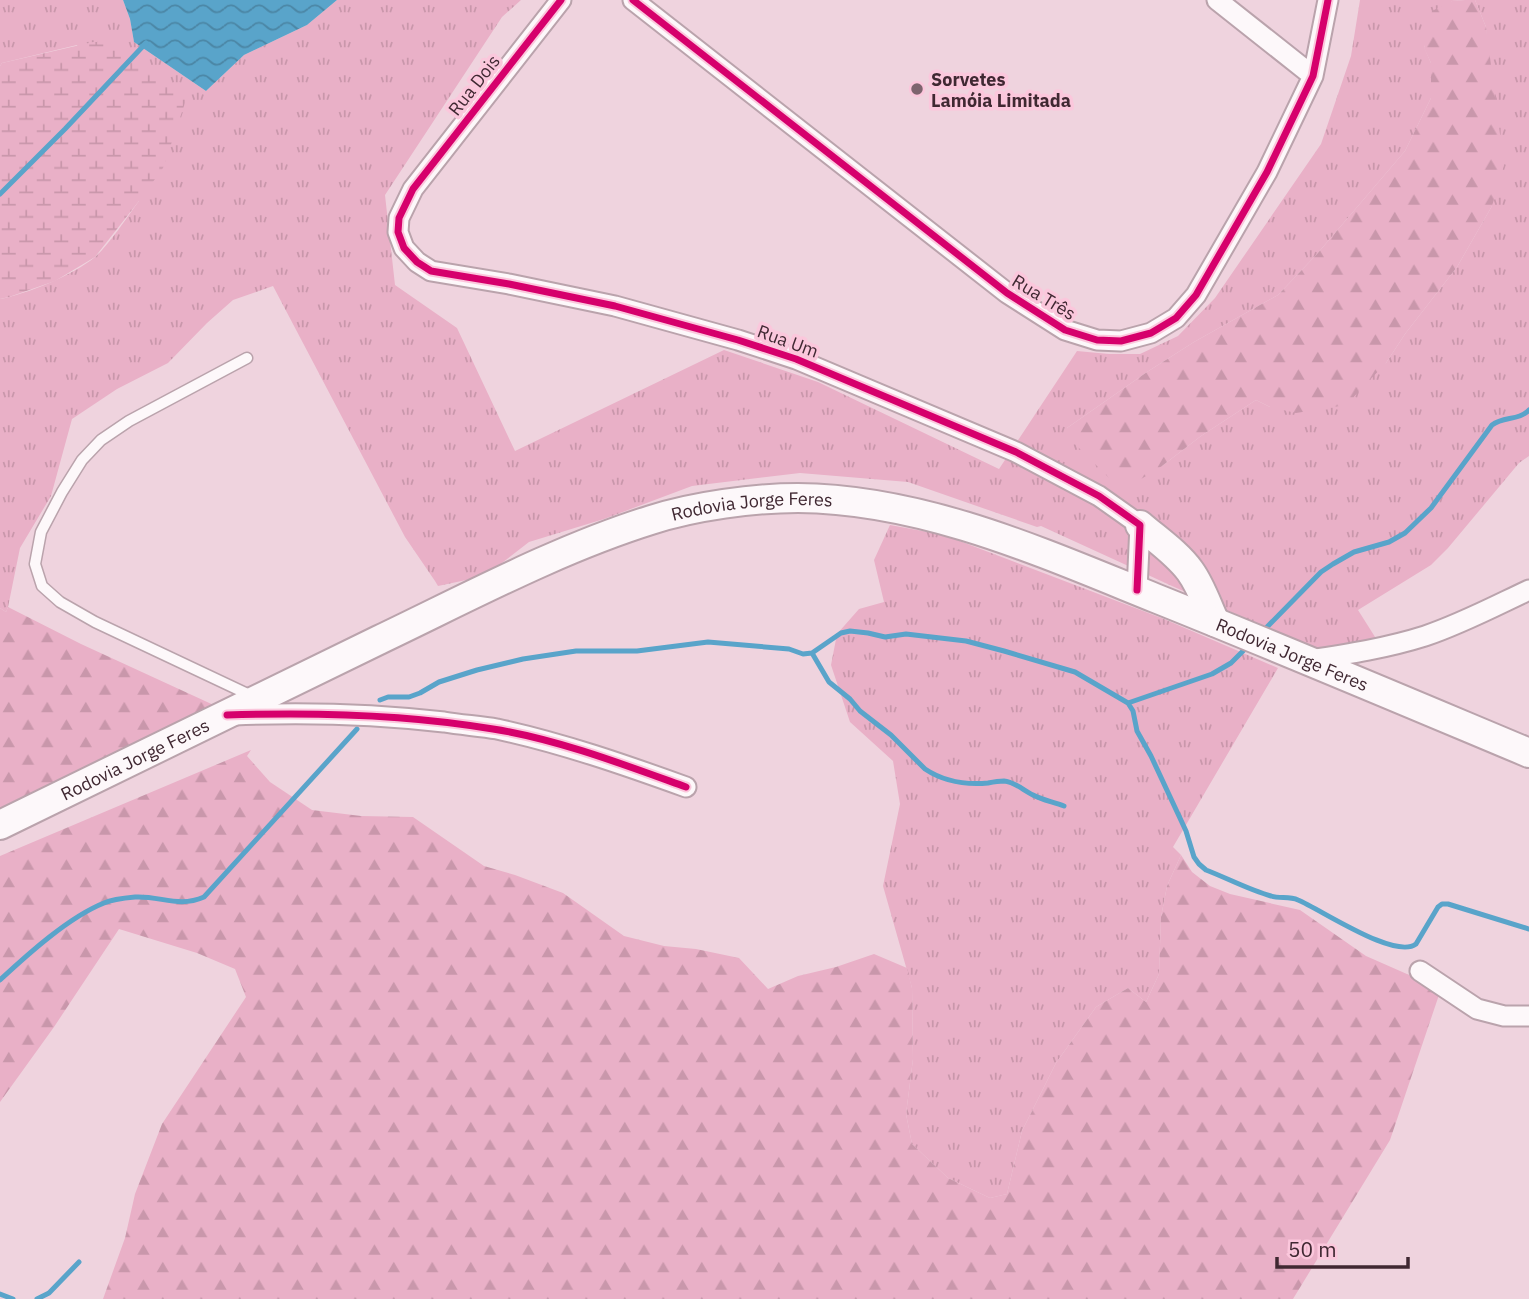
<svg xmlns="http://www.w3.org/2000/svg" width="1529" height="1299" viewBox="0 0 1529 1299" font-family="'IBM Plex Sans',sans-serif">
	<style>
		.grass { fill: url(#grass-tufts) }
		.forest { fill: url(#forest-firs) }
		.wetland { fill: url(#wetland-marsh) }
		.water { fill: url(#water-waves) }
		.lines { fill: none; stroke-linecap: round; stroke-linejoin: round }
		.stream { stroke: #59a4ca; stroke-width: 5 }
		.lane-casing { stroke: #baa3ac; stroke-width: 13 }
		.street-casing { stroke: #baa3ac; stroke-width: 23 }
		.secondary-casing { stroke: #baa3ac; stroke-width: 32 }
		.lane { stroke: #fdf8fa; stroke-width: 10 }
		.street { stroke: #fdf8fa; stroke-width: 19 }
		.secondary { stroke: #fdf8fa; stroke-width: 28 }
		.cycleway-casing { stroke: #fbc7dc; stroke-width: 11 }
		.cycleway { stroke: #d6006c; stroke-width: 7 }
		.poi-dot { fill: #7d646e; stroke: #fbc7dc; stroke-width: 2.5 }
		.labels { text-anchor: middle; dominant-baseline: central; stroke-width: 7; stroke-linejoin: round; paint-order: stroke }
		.poi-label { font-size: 18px; font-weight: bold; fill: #402832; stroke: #fbc7dc; text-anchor: start }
		.street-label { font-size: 18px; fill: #402832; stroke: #fbc7dc }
	</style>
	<defs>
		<pattern id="grass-tufts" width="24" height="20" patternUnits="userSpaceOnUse" patternTransform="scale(1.75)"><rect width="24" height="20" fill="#e9b0c7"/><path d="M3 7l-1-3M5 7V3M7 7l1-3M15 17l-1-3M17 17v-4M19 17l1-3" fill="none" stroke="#c997ab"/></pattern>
		<pattern id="forest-firs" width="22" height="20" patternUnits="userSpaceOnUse" patternTransform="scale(1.75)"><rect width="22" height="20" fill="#e9b0c7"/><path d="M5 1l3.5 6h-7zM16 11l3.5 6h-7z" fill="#c997ab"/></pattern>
		<pattern id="wetland-marsh" width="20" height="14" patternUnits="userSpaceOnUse" patternTransform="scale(1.75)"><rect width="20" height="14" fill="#e9b0c7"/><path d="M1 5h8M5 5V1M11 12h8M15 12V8" fill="none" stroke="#c997ab"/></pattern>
		<pattern id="water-waves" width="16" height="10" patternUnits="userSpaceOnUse" patternTransform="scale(1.75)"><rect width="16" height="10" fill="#59a4ca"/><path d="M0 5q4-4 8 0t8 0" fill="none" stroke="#4b86a5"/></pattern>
	</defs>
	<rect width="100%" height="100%" fill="#efd3de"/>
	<!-- grass -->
	<path class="grass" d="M0,0H123L130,19L134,42L206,91L244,55L307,25L337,0H521L502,17L385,195L395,285L457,328L515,451L724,350L818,382L999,469L1077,351L1109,354H1140L1178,336L1215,298L1321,144L1351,56L1360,0H1465L1452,1L1424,47L1431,63V98L1405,151L1317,254L1278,295L1194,342L1147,372L1067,428L1162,466L1201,436L1256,400L1270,407L1386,363L1405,334L1457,267L1492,206L1486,27L1475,0H1529V456L1519,463L1448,548L1431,565L1358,610L1382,648L1340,662L1299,642L1172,586L1041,526L1037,527L908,482L800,473L692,486L604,519L529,542L485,576L438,586L435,581L405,537L273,286L233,300L207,323L168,363L117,389L72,419L51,496L20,548L8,607L6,612L0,608V299C27,294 73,275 95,257C109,245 127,217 139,201L77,45L2,63L0,66Z
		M890,525L944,535L1164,619L1278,668L1173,847L1181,855L1167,886L1161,917L1159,974L1146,1002L1128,988L1096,1007L1056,1063L1022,1131L1007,1194L990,1198L948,1178L912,1144L906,1114L913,1059L912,988L883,886L900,804L893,761L850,722L831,665L837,634L859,609L884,602L874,560Z"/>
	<!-- forest -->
	<path class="forest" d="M1465,0H1475L1486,27L1504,165L1492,206L1457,267L1405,334L1386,363L1346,405L1296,413L1270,407L1256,400L1201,436L1162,466L1122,491L1075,444L1067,428L1147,372L1194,342L1278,295L1317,254L1405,151L1431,98V63L1424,48L1432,11L1452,1Z
		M8,607L81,644L218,707L0,814V608L6,612Z
		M251,750L247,756L270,782L312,810L361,816L413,817L484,866L515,875L563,893L624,936L664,946L696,949L739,958L768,989L798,976L836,967L874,954L907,968L912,988L913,1059L906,1114L912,1144L948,1178L990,1198L1007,1194L1022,1131L1056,1063L1096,1007L1128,988L1146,1002L1159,974L1161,917L1167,886L1181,855L1192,872L1210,886L1230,894L1300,910L1366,956L1441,989L1390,1140L1293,1299H103L125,1238L135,1194L162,1124L246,997L235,969L197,953L119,929L54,1027L0,1102V856Z"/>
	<!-- wetland -->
	<path class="wetland" d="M93,42H114L186,100L163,168L139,201L95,257L55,281L9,297L0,299V66L2,63Z"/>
	<!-- water -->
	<path class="water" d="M123,0H337L307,25L244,55L206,91L134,42L130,19Z"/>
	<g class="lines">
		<!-- stream -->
		<path class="stream" d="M0,194L65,129L146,43
			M1267,627L1321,572L1333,564L1354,552L1389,542L1405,533L1431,508L1492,425C1504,416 1518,421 1529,410
			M812,653L829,682L850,699L860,711L891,735L925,769C943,781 966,785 988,783C993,782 999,781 1004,781C1015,782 1023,790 1033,795C1042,800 1054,802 1064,806
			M380,700L388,697H409L420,693L439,682L477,670L523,659L576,651H637L708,642L789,649L803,654L812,653L841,633L850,631L868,633L885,637L906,634L966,641L1004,651L1075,672L1128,703L1133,711L1137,731L1151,756L1186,831L1194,857L1199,864L1206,870C1227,878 1249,890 1271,896C1280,899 1289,896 1298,900C1322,910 1395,960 1416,944L1438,907L1442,904H1448L1529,929
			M1128,703L1212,674L1231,663L1244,650
			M0,980C28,954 69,917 104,903C113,899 125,898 136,897C161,896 179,908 204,897L357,729
			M0,1294L13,1299
			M37,1299L49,1293L79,1262"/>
		<defs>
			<path id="lane" d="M247,358L129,421L101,440L82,460L62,492L41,532L35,564L42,586L60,602L95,622L254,697"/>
			<path id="street" d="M561,0L413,189L399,218L398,232L404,248L417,262L431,271L509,284L615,306L738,340L796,359L1016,452L1099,496L1140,525L1137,590
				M633,0L1007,293L1065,330L1097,340L1121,341L1151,333L1176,318L1196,295L1267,172L1313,76L1328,0
				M1217,0L1313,76
				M1309,660C1349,654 1387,648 1425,636C1461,624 1495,606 1529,590
				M235,715C305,712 374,714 444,722C461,725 480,726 497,729C562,743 625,765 686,787
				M1420,971L1477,1009L1504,1016H1529"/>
			<g id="secondary">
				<path d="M1140,525C1156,539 1177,553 1190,571C1201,586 1207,605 1215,622"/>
				<path id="s1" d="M0,825C127,763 253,701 379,640C467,598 558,549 651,520C694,506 754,498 798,498C923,499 1041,552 1155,598C1280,648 1405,701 1529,753"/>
			</g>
		</defs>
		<!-- lane casing -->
		<use href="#lane" class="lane-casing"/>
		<!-- street casing -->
		<use href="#street" class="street-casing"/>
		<!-- secondary casing -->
		<use href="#secondary" class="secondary-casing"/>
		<!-- lane -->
		<use href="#lane" class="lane"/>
		<!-- street -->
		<use href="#street" class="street"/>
		<!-- secondary -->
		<use href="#secondary" class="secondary"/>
		<defs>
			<path id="cycleway" d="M561,0L413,189L399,218L398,232L404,248L417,262L431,271L509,284L615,306L738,340L796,359L1016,452L1099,496L1140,525L1137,590
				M633,0L1007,293L1065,330L1097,340L1121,341L1151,333L1176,318L1196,295L1267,172L1313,76L1328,0
				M227,715C316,712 405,714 493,729C557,739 625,765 686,787"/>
		</defs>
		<!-- cycleway casing -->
		<use href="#cycleway" class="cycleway-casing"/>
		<!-- cycleway -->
		<use href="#cycleway" class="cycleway"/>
	</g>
	<!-- markers -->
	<circle class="poi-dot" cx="917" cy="89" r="7"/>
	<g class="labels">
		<!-- poi labels -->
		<g class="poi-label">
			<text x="931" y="79">Sorvetes<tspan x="931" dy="21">Lamóia Limitada</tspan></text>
		</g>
		<!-- street labels -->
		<g class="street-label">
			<text transform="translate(474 85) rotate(-52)">Rua Dois</text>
			<text transform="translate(1044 297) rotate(31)">Rua Três</text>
			<text transform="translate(788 341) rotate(20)">Rua Um</text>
			<text stroke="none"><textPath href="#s1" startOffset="822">Rodovia Jorge Feres</textPath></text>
			<text stroke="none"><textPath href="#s1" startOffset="1390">Rodovia Jorge Feres</textPath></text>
			<text stroke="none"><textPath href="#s1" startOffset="150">Rodovia Jorge Feres</textPath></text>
		</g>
	</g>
	<!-- scale -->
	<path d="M1277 1257v10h131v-10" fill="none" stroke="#402832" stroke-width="3.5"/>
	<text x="1288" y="1257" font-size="21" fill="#402832" stroke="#fbc7dc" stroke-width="5" paint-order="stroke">50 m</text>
</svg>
